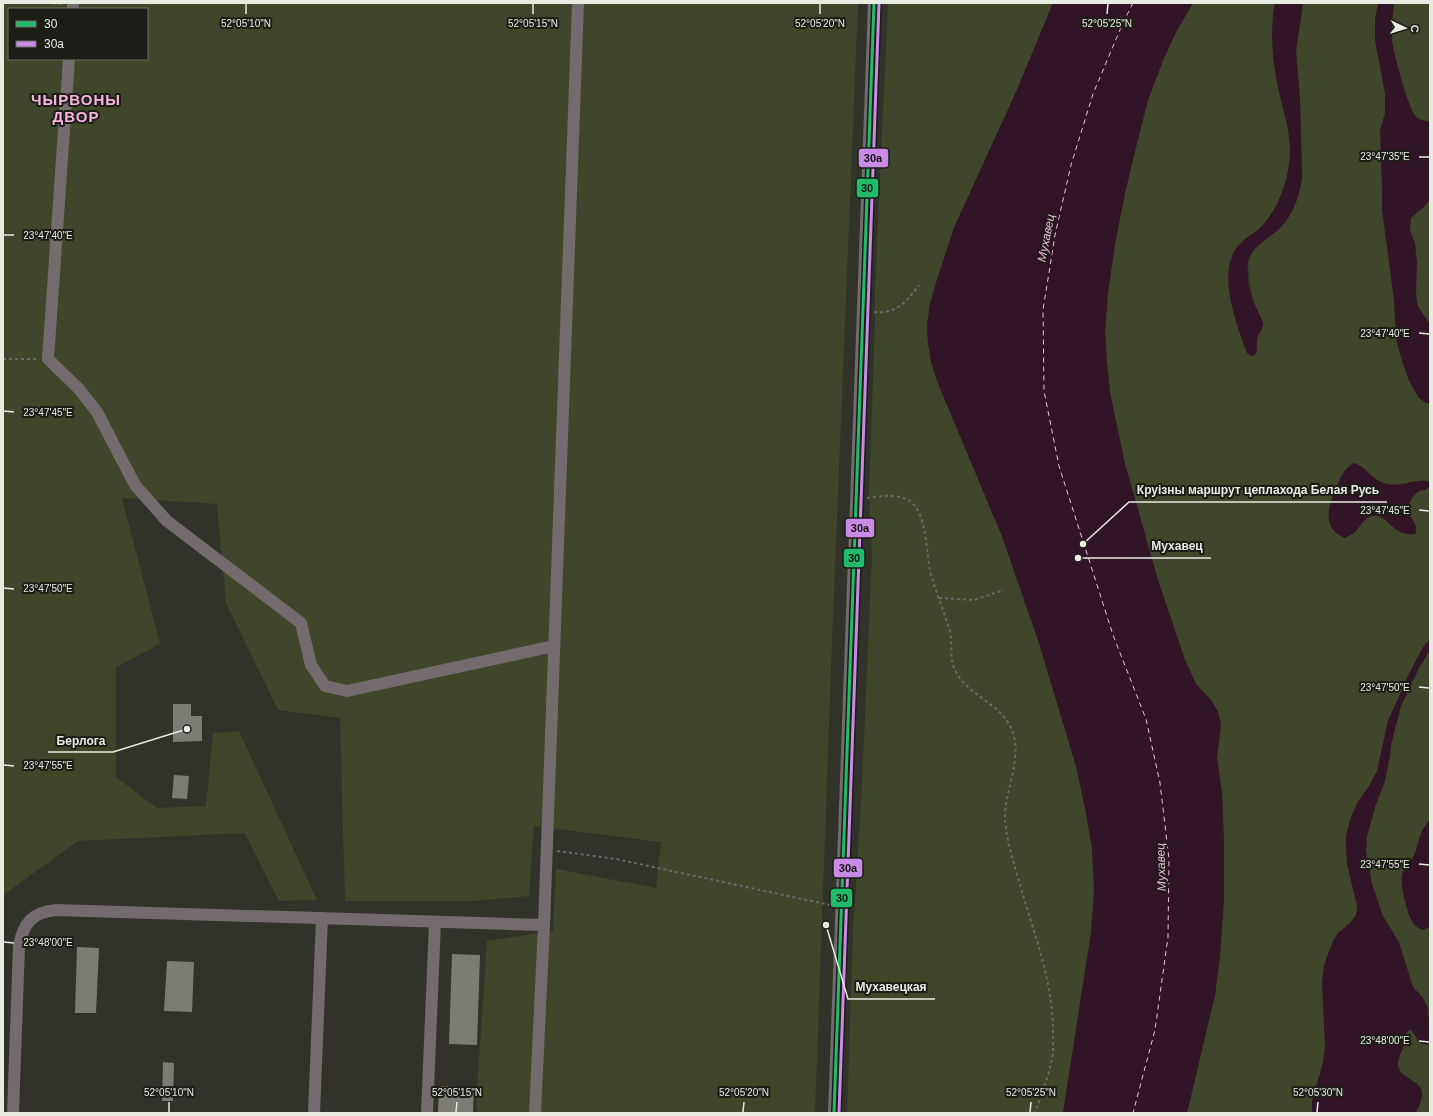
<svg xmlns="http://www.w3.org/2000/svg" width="1433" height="1116" viewBox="0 0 1433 1116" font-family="Helvetica,sans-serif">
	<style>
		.green { fill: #3f462a; fill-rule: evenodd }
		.water { fill: #321427 }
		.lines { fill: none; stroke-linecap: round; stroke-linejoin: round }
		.ferry { stroke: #fbb8e1; stroke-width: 1; stroke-dasharray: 5 4; stroke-linecap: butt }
		.building { fill: #7b7d75 }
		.path { stroke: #6d6969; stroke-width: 2; stroke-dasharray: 3 3; stroke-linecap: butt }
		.minor { stroke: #736b6e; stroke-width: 12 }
		.bus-1-casing { stroke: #1b1d16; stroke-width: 6 }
		.bus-2-casing { stroke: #1b1d16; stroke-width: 6 }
		.bus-1 { stroke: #20bc6c; stroke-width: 3 }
		.bus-2 { stroke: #ca8be6; stroke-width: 3 }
		.ticks { fill: none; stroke: #e8ebe1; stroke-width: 1.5 }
		.labels { text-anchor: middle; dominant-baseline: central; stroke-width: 4; stroke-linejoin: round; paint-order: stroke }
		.water-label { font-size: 12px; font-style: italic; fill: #fbb8e1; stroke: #1b1d16 }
		.district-label { font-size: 15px; font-weight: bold; letter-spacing: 1px; fill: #fab2de; stroke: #1b1d16 }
		.ticks-label { font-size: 10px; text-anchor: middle; fill: #e8ebe1; stroke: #1b1d16; stroke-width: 4; stroke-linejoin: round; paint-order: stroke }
		.leader { fill: none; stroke: #e8ebe1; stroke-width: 1.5 }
		.callout-dot { fill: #e8ebe1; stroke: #1b1d16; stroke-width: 1.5 }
		.callout-label { font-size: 12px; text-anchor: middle; font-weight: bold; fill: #e8ebe1; stroke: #1b1d16; stroke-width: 4; stroke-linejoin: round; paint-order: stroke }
		.line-badge { stroke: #1b1d16; stroke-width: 1.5 }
		.pale-badge-label { font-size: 11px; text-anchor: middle; font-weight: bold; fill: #111 }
	</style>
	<rect width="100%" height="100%" fill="#31322a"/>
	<!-- green -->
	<path class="green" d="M3,3H858L832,641L815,1113H478L476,1106L487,941L553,931L556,869L656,888L661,842L534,826L529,896L473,901H345L340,718L278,710L226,603L217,504L122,498L160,644L116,667V777L157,808L206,806L213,733L239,731L317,900L279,901L245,833L78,841L3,895ZM9,9H147V59H9Z
		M888,3H1053L1016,92L954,227L936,283L930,304L927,325L928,343L931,362L939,386L1002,536L1039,643L1076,766L1085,808L1092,848L1094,890L1091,933L1063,1113H847L853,932L862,784L872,555L869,490L875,323V289Z
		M1193,3H1275C1270,29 1274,71 1280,96C1285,119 1293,142 1289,165C1286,187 1276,212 1260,228C1252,235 1242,241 1235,250C1218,277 1238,326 1247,353L1257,343L1258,336L1262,330L1260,315L1253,300L1249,279L1248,262L1253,251L1286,221L1297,199L1302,177L1300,99L1296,51L1303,3H1430V1113H1187L1215,995L1224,900V842L1222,793L1217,758L1221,724L1212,701L1196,684L1185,660L1158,580L1125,464L1110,393L1107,363L1105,333L1108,292L1115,244L1125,193L1137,143L1148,100L1164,58L1176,32Z"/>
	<!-- water -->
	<path class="water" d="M1053,3H1193L1176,32L1164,58L1148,100L1137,143L1125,193L1115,244L1108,292L1105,333L1107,363L1110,393L1125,464L1158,580L1185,660L1196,684L1212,701L1218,712L1221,724L1217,758L1222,793L1224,842V900L1220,957L1215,995L1187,1113H1063L1091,933L1094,890L1092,848L1085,808L1076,766L1039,643L1002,536L939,386L931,362L928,343L927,325L930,304L936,283L954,228L1016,92Z
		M1275,3H1303L1296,51L1300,99L1302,177C1300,195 1294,213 1281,227C1271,238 1250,246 1248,262C1246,276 1250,295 1256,308C1258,313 1263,319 1263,325C1262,330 1258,334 1257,339C1256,346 1259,351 1254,356H1251L1247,353C1237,324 1218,279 1235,250C1241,240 1252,235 1260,228C1276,212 1286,187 1289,165C1293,142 1286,119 1280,96C1273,66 1269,34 1275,3Z
		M1378,3H1394C1393,15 1391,28 1392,40C1393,52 1409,110 1416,117C1419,120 1425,121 1430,121V199L1426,205L1411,218L1410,230L1415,243L1417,263L1416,292L1417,302C1419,311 1426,316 1430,325V404L1426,403L1419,398L1409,381L1402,361L1396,339L1394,300L1382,210V188L1380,130L1385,113V94L1375,40V19Z
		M1354,463C1368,467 1371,481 1388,484C1403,487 1415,478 1429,481L1430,487C1426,490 1422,490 1418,492C1415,494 1412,498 1410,502C1403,516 1421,522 1415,534C1392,537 1389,515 1374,516C1364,516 1360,529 1353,534C1351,535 1347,536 1345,538C1320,528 1329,504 1337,486C1341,477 1344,468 1354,463Z
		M1430,639V650L1419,668L1401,706L1391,745L1390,756L1385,781L1375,807L1367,837L1366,851L1372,884L1383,916L1399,942L1413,987L1423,998L1428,1008L1430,1040L1428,1044C1417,1046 1417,1036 1411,1030C1402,1033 1405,1041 1403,1048C1400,1057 1395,1062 1400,1071C1406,1079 1418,1081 1421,1089C1424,1096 1419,1107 1416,1113H1312V1101L1323,1063L1325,1046L1322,983L1324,965L1333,941L1338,933L1350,923L1356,915L1357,906L1347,864L1346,849V836L1350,820L1357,803L1369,786L1377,771L1388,721L1408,676L1423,647Z
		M1430,820V927L1423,930C1419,928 1415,927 1413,923C1407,914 1400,885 1402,875C1404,866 1412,862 1415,853C1419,841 1420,830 1430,820Z"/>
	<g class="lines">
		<!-- ferry -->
		<path class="ferry" d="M1133,3L1122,25L1093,94L1071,165L1055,235L1043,310L1044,391L1059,466L1113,635L1146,719L1160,783L1169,859L1168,937L1155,1030L1133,1113"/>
	</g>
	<!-- building -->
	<path class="building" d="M173,704H191V716H202V741L173,742Z
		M174,775L189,776L187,799L172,798Z
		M77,947L99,948L96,1013H75Z
		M452,954L480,955L477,1045L449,1044Z
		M167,961L194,962L192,1012L164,1011Z
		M163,1062L174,1063L173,1101H162Z
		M439,1086L474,1087L473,1113H438Z"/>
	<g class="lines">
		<!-- path -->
		<path class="path" d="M47,3L62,4
			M874,312C896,314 907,302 919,285
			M3,359H37
			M867,498C880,496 900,493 911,502C929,517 925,557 932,578C937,596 945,613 950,632C953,644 949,658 955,670C968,697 1003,703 1013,733C1022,760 1004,792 1005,820C1007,845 1016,870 1023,895C1036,939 1053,984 1053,1031C1053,1038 1053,1046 1053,1052C1050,1073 1042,1093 1035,1113
			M939,598L974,600L1004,590
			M557,851L616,859L830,905"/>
		<!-- minor -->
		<path class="minor" d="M73,9V3
			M69,59L48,359L79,389L97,412L135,485L167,521L301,623L311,665L325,686L347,691L554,646
			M13,1113L19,946C23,924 32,912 56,910L544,925
			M314,1113L322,918
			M427,1113L435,922
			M535,1113L544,925L578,3
			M834,1113L874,3"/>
		<defs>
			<path id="bus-1" d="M834,1113L874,3"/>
			<path id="bus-2" d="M839,1113L879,3"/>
		</defs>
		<!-- bus-1 casing -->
		<use href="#bus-1" class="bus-1-casing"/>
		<!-- bus-2 casing -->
		<use href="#bus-2" class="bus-2-casing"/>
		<!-- bus-1 -->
		<use href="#bus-1" class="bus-1"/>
		<!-- bus-2 -->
		<use href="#bus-2" class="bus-2"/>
	</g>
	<!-- ticks -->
	<path class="ticks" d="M246,14V4M533,14V4M820,14V4M1107,14L1108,4M1419,157H1429M4,235H14M1419,333L1429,334M4,411L14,412M1419,510L1429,511M4,588L14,589M1419,687L1429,688M4,765L14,766M1419,864L1429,865M4,942L14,943M1419,1041L1429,1042M169,1112V1102M456,1112L457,1102M743,1112L744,1102M1030,1112L1031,1102M1317,1112L1318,1102"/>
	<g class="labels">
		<!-- water labels -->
		<g class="water-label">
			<text transform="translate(1046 238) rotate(-79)">Мухавец</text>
			<text transform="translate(1161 867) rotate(-92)">Мухавец</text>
		</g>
		<!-- district labels -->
		<g class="district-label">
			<text x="76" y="99">ЧЫРВОНЫ<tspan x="76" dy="17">ДВОР</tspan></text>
		</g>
	</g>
	<g class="ticks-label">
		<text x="246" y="27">52°05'10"N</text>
		<text x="533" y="27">52°05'15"N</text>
		<text x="820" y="27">52°05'20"N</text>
		<text x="1107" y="27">52°05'25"N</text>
		<text x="1385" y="160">23°47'35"E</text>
		<text x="48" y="239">23°47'40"E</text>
		<text x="1385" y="337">23°47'40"E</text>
		<text x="48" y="416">23°47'45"E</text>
		<text x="1385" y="514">23°47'45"E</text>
		<text x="48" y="592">23°47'50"E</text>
		<text x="1385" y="691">23°47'50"E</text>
		<text x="48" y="769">23°47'55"E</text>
		<text x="1385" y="868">23°47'55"E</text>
		<text x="48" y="946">23°48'00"E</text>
		<text x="1385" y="1044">23°48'00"E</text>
		<text x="169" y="1096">52°05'10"N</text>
		<text x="457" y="1096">52°05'15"N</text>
		<text x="744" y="1096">52°05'20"N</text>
		<text x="1031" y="1096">52°05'25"N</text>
		<text x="1318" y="1096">52°05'30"N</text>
	</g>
	<!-- callouts -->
	<path class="leader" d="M1083 544L1129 502H1387M1078 558L1143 558H1211M187 729L113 752H48M826 925L848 999H935"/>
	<g class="callout-dot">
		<circle cx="1083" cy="544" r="4"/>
		<circle cx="1078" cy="558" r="4"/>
		<circle cx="187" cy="729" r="4"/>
		<circle cx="826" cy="925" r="4"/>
	</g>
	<g class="callout-label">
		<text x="1258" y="494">Круізны маршрут цеплахода Белая Русь</text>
		<text x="1177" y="550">Мухавец</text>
		<text x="81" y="745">Берлога</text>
		<text x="891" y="991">Мухавецкая</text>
	</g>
	<g class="line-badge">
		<rect x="858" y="148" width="31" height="20" rx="4" fill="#ca8be6"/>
		<rect x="856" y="178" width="23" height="20" rx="4" fill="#20bc6c"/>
		<rect x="845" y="518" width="30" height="20" rx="4" fill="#ca8be6"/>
		<rect x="843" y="548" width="22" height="20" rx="4" fill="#20bc6c"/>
		<rect x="833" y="858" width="30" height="20" rx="4" fill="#ca8be6"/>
		<rect x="830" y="888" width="23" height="20" rx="4" fill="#20bc6c"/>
	</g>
	<g class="pale-badge-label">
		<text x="873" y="162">30а</text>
		<text x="867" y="192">30</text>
		<text x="860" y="532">30а</text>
		<text x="854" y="562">30</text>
		<text x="848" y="872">30а</text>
		<text x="842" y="902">30</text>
	</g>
	<!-- border -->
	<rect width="1433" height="1116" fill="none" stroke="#e8ebe1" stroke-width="8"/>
	<!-- legend -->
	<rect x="8" y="8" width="140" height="52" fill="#1b1d16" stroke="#6d6f67"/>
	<rect x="16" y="21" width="20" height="6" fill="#20bc6c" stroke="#6d6f67"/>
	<text x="44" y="28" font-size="12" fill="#e8ebe1">30</text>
	<rect x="16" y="41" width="20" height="6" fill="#ca8be6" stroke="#6d6f67"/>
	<text x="44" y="48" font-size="12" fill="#e8ebe1">30а</text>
	<!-- north arrow -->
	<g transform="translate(1405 28) rotate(94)" stroke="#1b1d16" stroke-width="3" paint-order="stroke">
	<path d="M0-3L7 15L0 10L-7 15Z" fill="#e8ebe1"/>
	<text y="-6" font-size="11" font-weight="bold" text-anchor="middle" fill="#e8ebe1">С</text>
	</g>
</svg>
